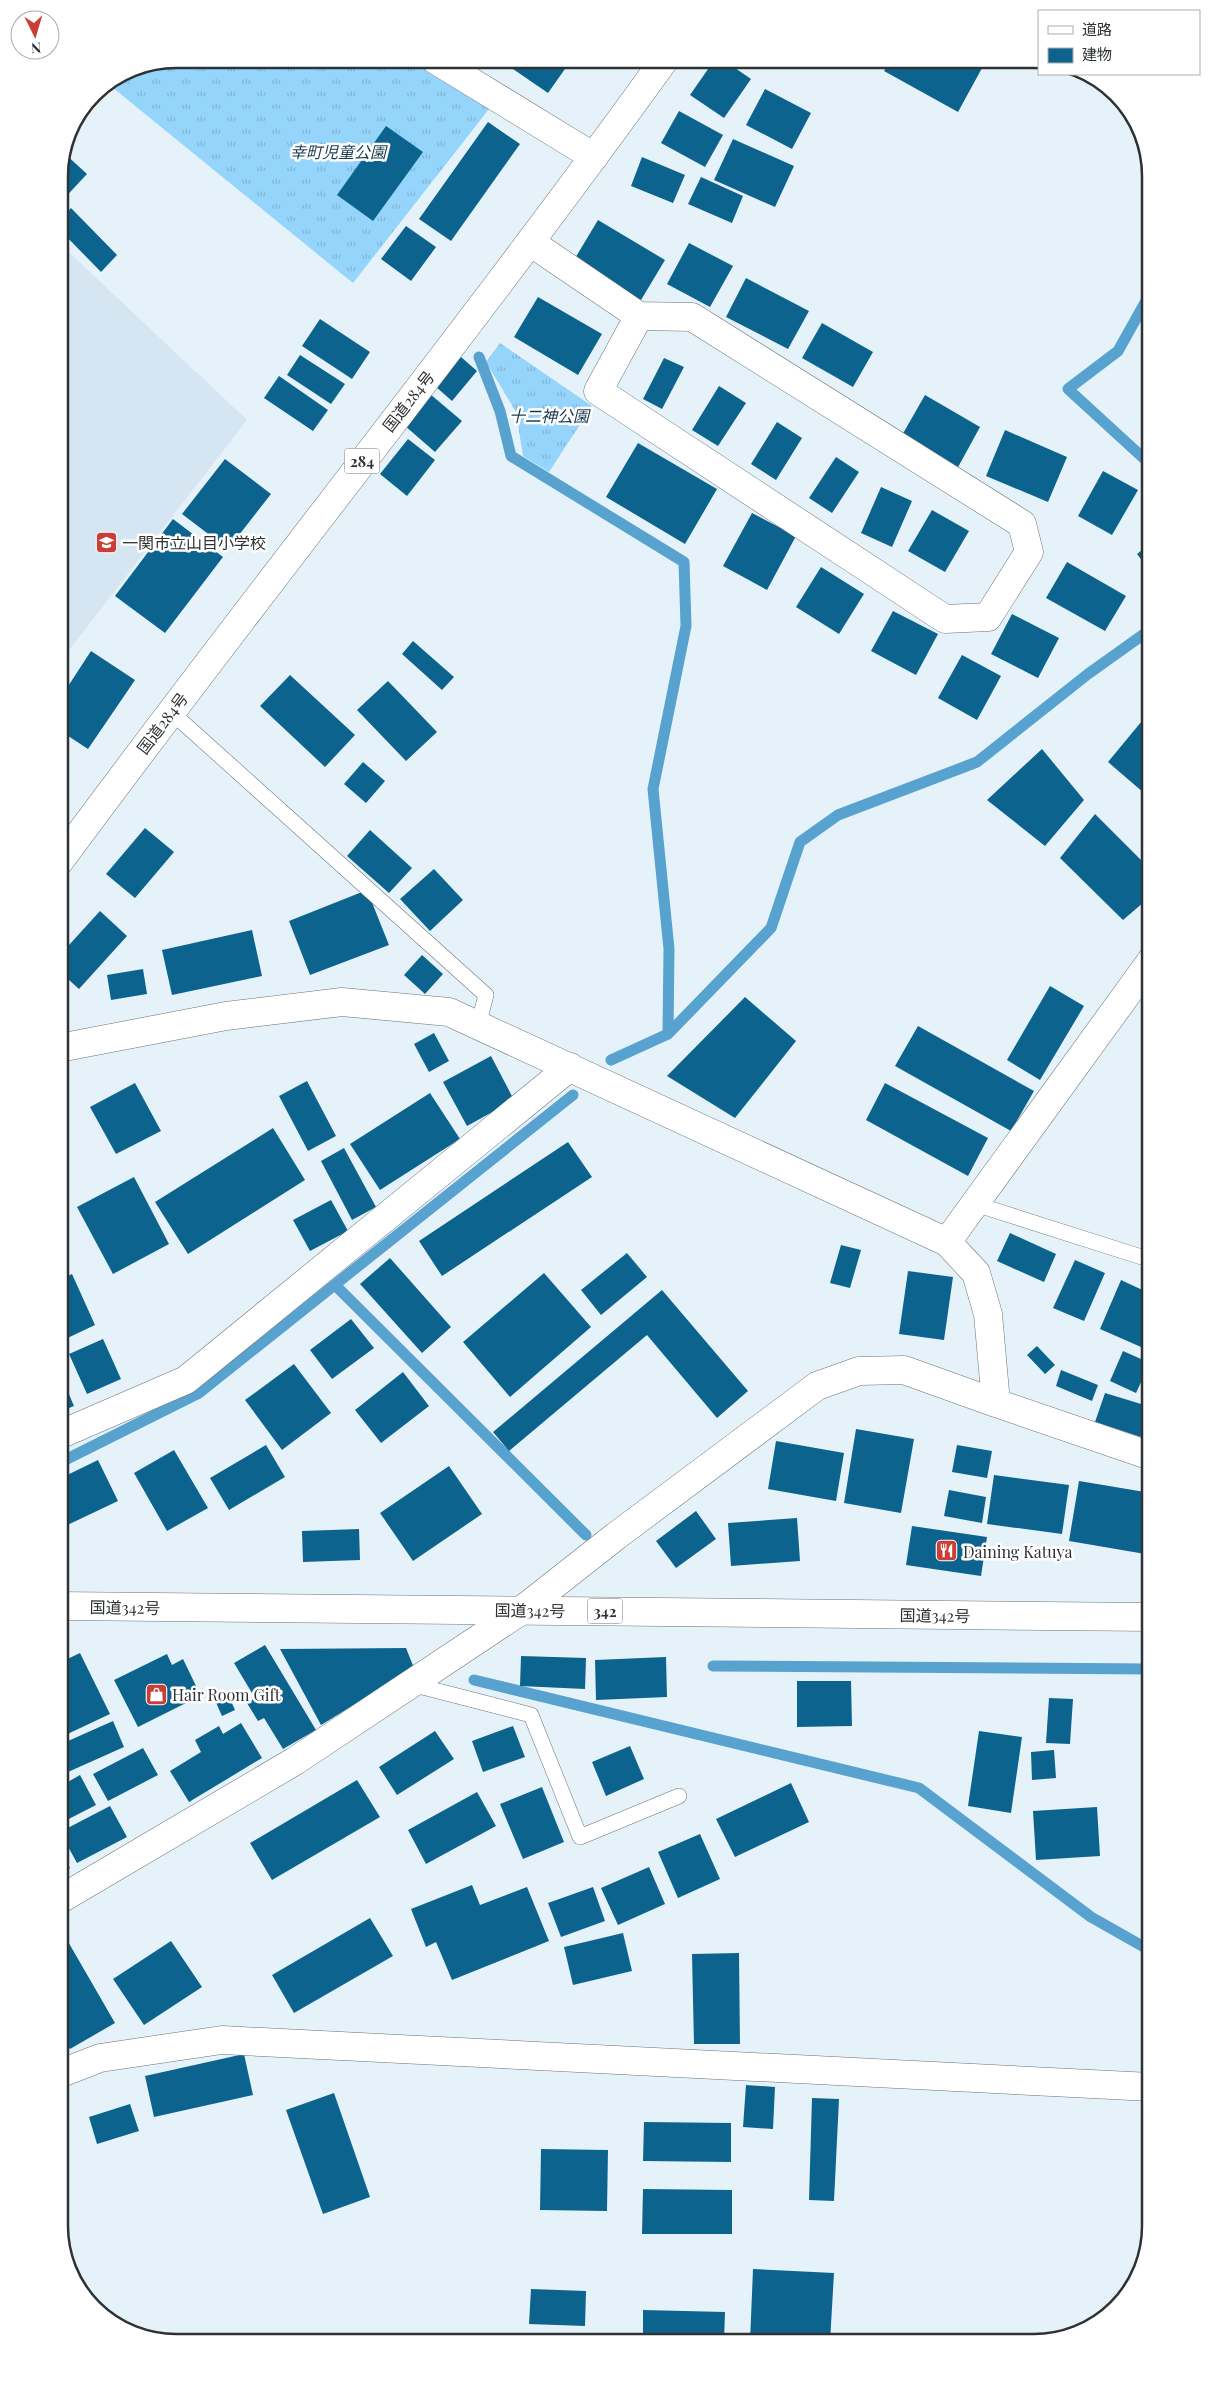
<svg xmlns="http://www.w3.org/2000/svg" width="1210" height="2401" viewBox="0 0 1210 2401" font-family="'Playfair Display','Noto Sans JP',serif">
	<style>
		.built { fill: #d5e6f2 }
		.grass { fill: url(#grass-tufts) }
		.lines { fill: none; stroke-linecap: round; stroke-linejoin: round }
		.stream { stroke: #57a2cf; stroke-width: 11 }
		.building { fill: #0c648e }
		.lane-casing { stroke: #6a747a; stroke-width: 16 }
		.street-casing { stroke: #6a747a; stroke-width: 29 }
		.highway-casing { stroke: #6a747a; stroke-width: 29 }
		.lane { stroke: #fff; stroke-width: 15 }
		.street { stroke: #fff; stroke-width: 28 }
		.highway { stroke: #fff; stroke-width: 28 }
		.labels { text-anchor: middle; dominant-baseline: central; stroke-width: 5; stroke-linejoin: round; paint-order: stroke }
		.shield { fill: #fff; stroke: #6d7072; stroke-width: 1 }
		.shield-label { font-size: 15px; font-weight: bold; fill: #2e3235 }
		.park-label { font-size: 16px; font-style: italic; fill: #18394d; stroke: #fff }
		.street-label { font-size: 16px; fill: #2e3235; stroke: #fff }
		.poi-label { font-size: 16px; fill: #2e3235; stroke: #fff; text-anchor: start }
		.rim { fill: none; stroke: #2e3235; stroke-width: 2.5 }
	</style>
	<defs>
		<pattern id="grass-tufts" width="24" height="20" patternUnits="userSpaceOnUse" patternTransform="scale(1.25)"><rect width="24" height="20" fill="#95d4fb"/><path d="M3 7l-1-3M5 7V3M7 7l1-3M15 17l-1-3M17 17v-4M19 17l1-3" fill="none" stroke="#81b6d8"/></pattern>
	</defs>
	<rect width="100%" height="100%" fill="#e6f2f9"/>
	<!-- built -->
	<path class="built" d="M59,243L247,420L59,663Z"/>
	<!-- grass -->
	<path class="grass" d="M175,59H406L489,109L353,283L107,83L131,67Z
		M500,343L592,406L549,472L523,456L516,412L486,362Z"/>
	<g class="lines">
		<!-- stream -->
		<path class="stream" d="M479,357L500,411L511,456L684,562L686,626L653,789L669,949L668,1034
			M1151,465L1068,389L1118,351L1151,292
			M611,1060L668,1034L771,928L800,842L838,815L977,762L1088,674L1151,629
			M336,1286L586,1535
			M59,1463L199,1393L573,1095
			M713,1666L1151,1669
			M474,1680L919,1788L1091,1917L1151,1951"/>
	</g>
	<!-- building -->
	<path class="building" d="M520,59H572L548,93L513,69Z
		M715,59H722L751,79L724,118L690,95Z
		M891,59H987L958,112L884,71Z
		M765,89L811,113L792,149L746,125Z
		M679,111L723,135L705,167L661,143Z
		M488,122L520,144L451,241L419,219Z
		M386,126L423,152L373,221L337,195Z
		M733,139L794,166L775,207L714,180Z
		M63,152L87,174L59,204V168Z
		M642,157L685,175L673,203L631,186Z
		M701,177L743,196L732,223L688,204Z
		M71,208L117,255L101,272L59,229V221Z
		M598,220L665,260L641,300L574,260Z
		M406,226L436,247L411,281L381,259Z
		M689,243L733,266L710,307L667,284Z
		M746,278L809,311L788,349L726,317Z
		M538,297L602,334L578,375L514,337Z
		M320,319L370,352L352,379L302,346Z
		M822,323L873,352L853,387L802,358Z
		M300,355L345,384L331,404L287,375Z
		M461,357L477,371L452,401L435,386Z
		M664,358L684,367L662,409L643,399Z
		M279,376L328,410L313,431L264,398Z
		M719,386L746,403L718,446L692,430Z
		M430,394L462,421L435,452L404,425Z
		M925,395L980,427L957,469L901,437Z
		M777,422L802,438L776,480L751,464Z
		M1005,430L1067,457L1048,502L986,476Z
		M408,439L435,460L407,496L380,474Z
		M638,443L717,489L685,544L606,497Z
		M836,457L859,472L832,513L809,498Z
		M225,459L271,494L228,549L182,514Z
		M1103,471L1138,490L1112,535L1078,516Z
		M881,487L912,501L892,547L861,533Z
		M932,510L969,531L945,572L908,551Z
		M752,513L796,536L767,590L723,566Z
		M173,519L223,557L165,633L115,596Z
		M1151,543V572L1137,554Z
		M1067,562L1126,596L1105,631L1046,598Z
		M821,567L864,594L839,634L796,607Z
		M893,611L938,634L916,675L871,651Z
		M1012,614L1059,638L1038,678L991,654Z
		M413,641L454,677L442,690L402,654Z
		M91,651L135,680L88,749L59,730V700Z
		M962,655L1001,676L977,720L938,698Z
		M290,675L355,735L325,767L260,706Z
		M388,681L437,732L406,761L357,710Z
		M1151,710V784L1144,793L1108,762Z
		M1042,749L1084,800L1045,846L987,800Z
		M363,762L385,781L366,803L344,784Z
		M59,767L66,771L59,780Z
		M1095,814L1151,870V896L1123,920L1060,858Z
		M145,828L174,852L135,898L106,874Z
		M370,830L412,868L389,893L347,856Z
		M434,869L463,900L430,931L400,899Z
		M367,890L389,945L310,975L289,921Z
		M100,911L127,936L79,989L59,971V956Z
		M252,930L262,976L172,995L162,950Z
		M422,955L443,974L425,994L404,975Z
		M143,969L147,994L111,1000L107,975Z
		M1050,986L1084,1006L1040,1080L1007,1060Z
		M745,997L796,1041L735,1118L667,1076Z
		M918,1026L1034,1091L1011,1131L895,1066Z
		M434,1033L449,1061L429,1072L414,1044Z
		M491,1056L514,1100L467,1126L443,1082Z
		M307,1081L336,1136L308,1151L279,1096Z
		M135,1083L161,1131L116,1154L90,1107Z
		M885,1083L988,1138L968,1176L866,1120Z
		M430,1093L460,1139L380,1190L350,1144Z
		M273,1128L305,1180L188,1254L155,1202Z
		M568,1142L592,1177L442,1276L419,1241Z
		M344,1148L376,1207L352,1220L321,1161Z
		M134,1177L169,1244L113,1274L77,1207Z
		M331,1200L348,1231L310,1251L293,1220Z
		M1010,1233L1056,1254L1044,1282L997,1261Z
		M841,1245L861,1250L850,1288L830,1283Z
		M627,1253L647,1277L601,1315L581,1290Z
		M390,1258L451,1327L422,1353L360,1284Z
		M1075,1260L1105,1273L1084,1321L1053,1308Z
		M908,1271L953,1277L944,1340L899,1334Z
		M544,1273L591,1327L510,1397L463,1342Z
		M72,1274L95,1325L59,1342V1280Z
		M1121,1280L1151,1294V1323L1141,1347L1100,1329Z
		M662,1290L748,1391L717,1418L647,1335L509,1451L493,1432Z
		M351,1319L374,1348L332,1379L310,1350Z
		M103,1339L121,1379L87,1394L69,1354Z
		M1037,1346L1055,1365L1045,1374L1027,1355Z
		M1123,1351L1150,1363L1136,1393L1110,1381Z
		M294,1364L331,1413L282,1450L245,1400Z
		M1061,1370L1098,1385L1092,1401L1056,1386Z
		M59,1371L74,1406L59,1412Z
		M403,1372L429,1406L381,1443L355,1410Z
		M1105,1393L1151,1407L1141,1437L1095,1422Z
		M856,1429L914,1439L901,1513L844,1503Z
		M776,1441L844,1453L836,1501L768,1489Z
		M266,1445L285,1477L229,1510L210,1478Z
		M957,1445L992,1451L987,1478L952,1472Z
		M174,1450L208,1508L167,1531L134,1473Z
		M98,1460L118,1501L59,1529V1479Z
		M449,1466L482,1514L413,1561L380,1513Z
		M994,1475L1069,1485L1062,1534L987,1524Z
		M1079,1481L1151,1493V1555L1069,1541Z
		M949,1490L986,1497L982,1523L944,1516Z
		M696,1511L716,1539L676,1568L656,1541Z
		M797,1518L800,1561L731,1566L728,1523Z
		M912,1526L987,1537L981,1576L906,1565Z
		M359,1529L360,1560L303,1562L302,1531Z
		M265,1645L316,1730L283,1749L264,1718L258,1721L247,1703L255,1698L234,1663Z
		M406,1648L414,1668L321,1725L280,1649Z
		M80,1653L110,1714L59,1738V1663Z
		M167,1654L172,1665L183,1659L198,1690L184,1698L186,1703L138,1727L114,1680Z
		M521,1656L586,1658L585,1689L520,1686Z
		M666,1657L667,1697L596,1700L595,1660Z
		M797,1681H851L852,1726L797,1727Z
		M227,1692L235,1710L222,1716L214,1698Z
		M1049,1698L1073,1699L1070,1744L1046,1743Z
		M113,1721L124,1747L68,1772L59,1752V1745Z
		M241,1723L262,1758L189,1802L170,1771L201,1752L195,1740L219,1726L223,1734Z
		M513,1726L525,1757L483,1772L472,1741Z
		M435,1731L454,1759L397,1795L379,1767Z
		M979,1731L1022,1737L1011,1813L968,1806Z
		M630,1746L644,1779L606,1796L592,1762Z
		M143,1748L158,1775L108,1801L93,1774Z
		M1054,1750L1056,1778L1032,1780L1031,1752Z
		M80,1775L96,1805L59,1824V1787Z
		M357,1780L380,1817L272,1880L250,1843Z
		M791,1783L809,1822L735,1857L716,1819Z
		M542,1787L564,1842L523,1859L500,1804Z
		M477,1792L496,1826L426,1864L408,1830Z
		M110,1806L127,1837L77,1863L60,1832Z
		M1097,1807L1100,1856L1036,1860L1033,1811Z
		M700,1834L720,1879L678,1898L658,1852Z
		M59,1849L70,1868L59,1874Z
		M649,1867L665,1904L618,1925L601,1888Z
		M472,1885L480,1905L527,1887L549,1941L452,1980L436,1942L426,1947L411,1909Z
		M593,1887L605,1921L561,1937L548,1903Z
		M370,1918L393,1956L294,2013L272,1975Z
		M59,1926L115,2023L70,2049L59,2029V1992L64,1989L59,1980Z
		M623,1933L632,1971L573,1985L564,1947Z
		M171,1941L202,1987L144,2025L113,1979Z
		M739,1953L740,2044H694L692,1954Z
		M244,2054L253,2095L154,2117L145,2076Z
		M746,2085L775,2087L773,2129L743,2127Z
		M334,2093L370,2197L323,2214L286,2110Z
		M812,2098L839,2099L834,2201L809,2200Z
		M130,2104L139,2131L97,2144L89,2117Z
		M644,2122L731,2123V2162L643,2161Z
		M541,2149L608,2150L607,2211L540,2210Z
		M643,2189L732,2190V2234H642Z
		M753,2269L834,2273L830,2342H750Z
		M531,2289L586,2291L585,2326L529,2324Z
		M643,2310L725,2312L724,2342H643Z
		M531,2334L578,2335V2342H530Z"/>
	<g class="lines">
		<defs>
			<path id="lane" d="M170,711L486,995L478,1026
				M975,1204L1151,1260
				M411,1684L531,1715L580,1837L679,1796"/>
			<path id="street" d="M434,59L594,157
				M530,242L639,316L692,317L1022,524L1029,552L988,617L945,619L598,391L639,316
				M59,1048L226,1016L342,1002L449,1012L947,1242L976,1273L988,1314L996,1403L1151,1456
				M947,1242L1151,961
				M59,1435L186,1380L570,1067
				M59,1900L295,1761L522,1610L616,1536L817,1386L859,1371L904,1370L996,1403
				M59,2074L100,2058L222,2040L1151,2087"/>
			<path id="highway" d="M59,862C258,592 469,331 665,59
				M59,1606L1151,1617"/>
		</defs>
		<!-- lane casing -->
		<use href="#lane" class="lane-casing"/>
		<!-- street casing -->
		<use href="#street" class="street-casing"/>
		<!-- highway casing -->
		<use href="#highway" class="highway-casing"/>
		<!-- lane -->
		<use href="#lane" class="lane"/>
		<!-- street -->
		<use href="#street" class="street"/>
		<!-- highway -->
		<use href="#highway" class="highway"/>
	</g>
	<!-- icons -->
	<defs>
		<symbol id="school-square" viewBox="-11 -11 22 22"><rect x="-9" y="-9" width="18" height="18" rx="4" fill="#cb3d37" stroke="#fff"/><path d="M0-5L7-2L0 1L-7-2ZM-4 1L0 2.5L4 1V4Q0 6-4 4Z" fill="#fff"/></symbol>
		<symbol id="restaurant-square" viewBox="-11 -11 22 22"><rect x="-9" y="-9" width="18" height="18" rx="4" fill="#cb3d37" stroke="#fff"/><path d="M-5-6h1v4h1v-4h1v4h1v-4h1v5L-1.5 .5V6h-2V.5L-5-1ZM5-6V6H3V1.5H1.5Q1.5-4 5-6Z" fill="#fff"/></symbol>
		<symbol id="shop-square" viewBox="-11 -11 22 22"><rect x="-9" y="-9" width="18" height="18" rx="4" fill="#cb3d37" stroke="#fff"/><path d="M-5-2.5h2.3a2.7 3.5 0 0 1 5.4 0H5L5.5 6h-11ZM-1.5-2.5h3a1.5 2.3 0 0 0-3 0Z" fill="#fff"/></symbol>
	</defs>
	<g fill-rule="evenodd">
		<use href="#school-square" x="94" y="530" width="25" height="25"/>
		<use href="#restaurant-square" x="934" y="1538" width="25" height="25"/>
		<use href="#shop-square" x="144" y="1682" width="25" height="25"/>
	</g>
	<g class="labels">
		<!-- shield labels -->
		<g class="shield">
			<rect x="344.5" y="448.5" width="35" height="25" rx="4"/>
			<rect x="587.5" y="1598.5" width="35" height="25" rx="4"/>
		</g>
		<g class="shield-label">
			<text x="362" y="461">284</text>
			<text x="605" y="1611">342</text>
		</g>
		<!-- park labels -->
		<g class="park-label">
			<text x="338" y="151">幸町児童公園</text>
			<text x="549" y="415">十二神公園</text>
		</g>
		<!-- street labels -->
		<g class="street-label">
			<text transform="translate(408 401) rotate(-52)">国道284号</text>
			<text transform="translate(162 723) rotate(-53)">国道284号</text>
			<text transform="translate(125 1607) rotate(1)">国道342号</text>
			<text transform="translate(530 1610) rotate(1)">国道342号</text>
			<text transform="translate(935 1615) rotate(1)">国道342号</text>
		</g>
		<!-- poi labels -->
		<g class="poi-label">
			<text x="122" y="542">一関市立山目小学校</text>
			<text x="963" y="1551">Daining Katuya</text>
			<text x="172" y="1694">Hair Room Gift</text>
		</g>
	</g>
	<!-- crop -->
	<path d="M0 0H1210V2401H0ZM176 68H1034A108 108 0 0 1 1142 176V2226A108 108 0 0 1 1034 2334H176A108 108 0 0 1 68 2226V176A108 108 0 0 1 176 68Z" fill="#fff" fill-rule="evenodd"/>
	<path class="rim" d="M176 68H1034A108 108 0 0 1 1142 176V2226A108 108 0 0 1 1034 2334H176A108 108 0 0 1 68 2226V176A108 108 0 0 1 176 68Z"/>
	<!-- legend -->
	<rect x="1038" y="10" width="162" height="65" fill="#ffffff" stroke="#abadae"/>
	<rect x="1048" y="26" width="25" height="8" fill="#ffffff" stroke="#abadae"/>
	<text x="1082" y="35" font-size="15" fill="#2e3235">道路</text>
	<rect x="1048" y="48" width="25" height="15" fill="#0c648e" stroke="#abadae"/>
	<text x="1082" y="60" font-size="15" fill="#2e3235">建物</text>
	<!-- north arrow -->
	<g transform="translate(35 35) rotate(175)"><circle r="24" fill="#ffffff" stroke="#abadae"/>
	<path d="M0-4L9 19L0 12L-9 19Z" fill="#cb3d37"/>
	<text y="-8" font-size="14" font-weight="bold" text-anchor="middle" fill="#2e3235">N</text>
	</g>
</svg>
